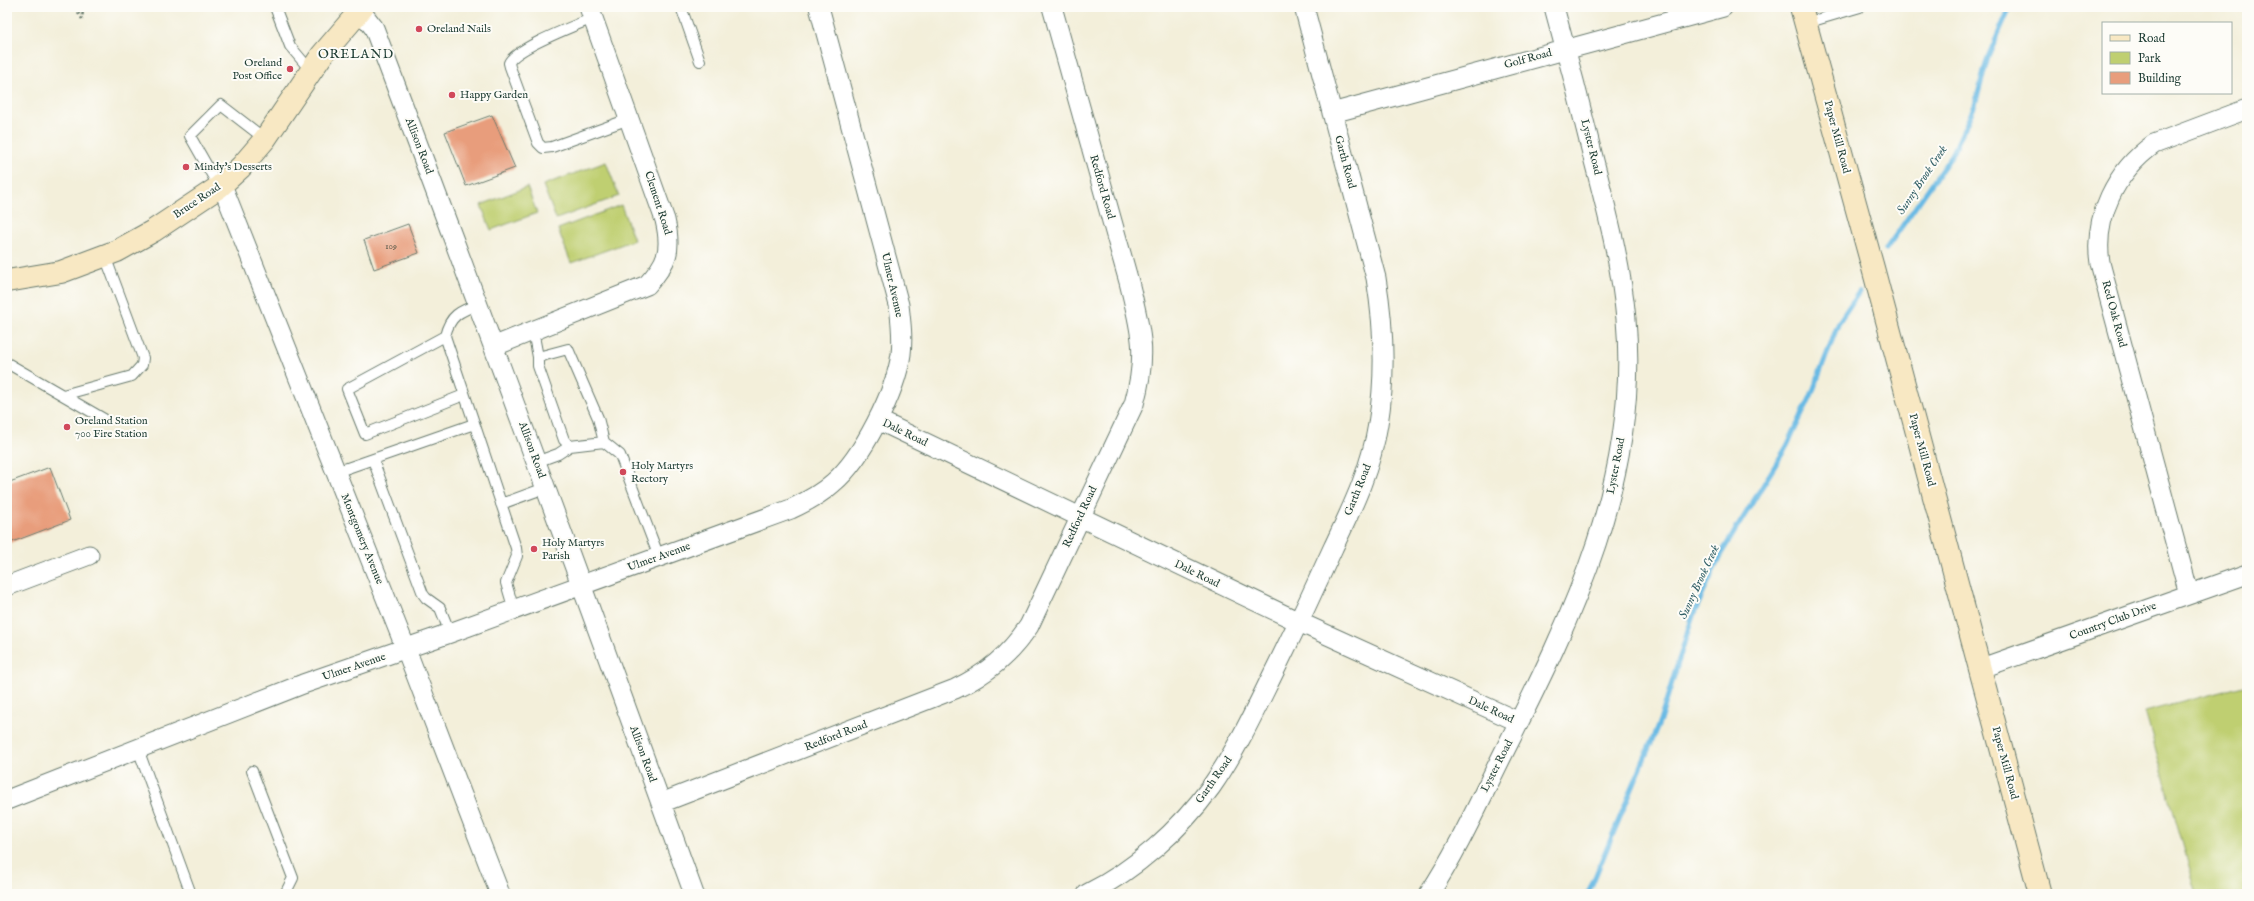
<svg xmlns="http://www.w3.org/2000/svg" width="2254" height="901" viewBox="0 0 2254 901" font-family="'IM FELL English',serif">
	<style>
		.green { fill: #bfcf71; stroke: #6f8652 }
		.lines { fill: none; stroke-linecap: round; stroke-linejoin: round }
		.stream { stroke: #69bae4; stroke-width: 5 }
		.building { fill: #e89d7c }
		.lane-casing { stroke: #697b6e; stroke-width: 12 }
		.street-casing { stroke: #697b6e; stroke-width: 21 }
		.secondary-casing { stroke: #697b6e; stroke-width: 24 }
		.path { stroke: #697b6e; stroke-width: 2.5; stroke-dasharray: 3 3; stroke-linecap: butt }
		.lane { stroke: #fff; stroke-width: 10 }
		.street { stroke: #fff; stroke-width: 19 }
		.secondary { stroke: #f8e8c3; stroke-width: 22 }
		.poi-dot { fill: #d1495b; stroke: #fdfcf7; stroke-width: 1.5 }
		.labels { text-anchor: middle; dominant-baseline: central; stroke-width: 4; stroke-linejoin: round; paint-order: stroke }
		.number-label { font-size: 9px; fill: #515546 }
		.poi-label { font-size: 11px; fill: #1f3d34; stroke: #fdfcf7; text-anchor: start }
		.street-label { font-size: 11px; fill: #1f3d34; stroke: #fdfcf7 }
		.water-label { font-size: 12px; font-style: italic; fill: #356269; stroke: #fdfcf7 }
		.quarter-label { font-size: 13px; letter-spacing: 1px; fill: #1f3d34; stroke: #fdfcf7 }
	</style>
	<rect width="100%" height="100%" fill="#fdfcf7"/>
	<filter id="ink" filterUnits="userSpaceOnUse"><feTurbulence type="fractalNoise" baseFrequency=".025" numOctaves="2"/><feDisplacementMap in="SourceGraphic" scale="8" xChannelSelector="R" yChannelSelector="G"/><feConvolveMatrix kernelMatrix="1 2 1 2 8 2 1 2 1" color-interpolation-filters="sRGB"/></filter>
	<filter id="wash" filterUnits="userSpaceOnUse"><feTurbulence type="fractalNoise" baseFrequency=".012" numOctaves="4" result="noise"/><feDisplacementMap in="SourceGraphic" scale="16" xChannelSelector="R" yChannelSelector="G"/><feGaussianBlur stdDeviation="0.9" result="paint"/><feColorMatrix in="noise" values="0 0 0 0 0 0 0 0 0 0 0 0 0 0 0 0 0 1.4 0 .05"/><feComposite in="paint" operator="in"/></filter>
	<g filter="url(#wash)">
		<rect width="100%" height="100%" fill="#f3efda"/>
		<!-- green -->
		<path class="green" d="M606,162L619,196L556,219L543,185Z
			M527,187L537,213L491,230L481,205Z
			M621,205L634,240L571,263L558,229Z
			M2247,685V894H2197L2145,712Z"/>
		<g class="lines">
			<!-- stream -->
			<path class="stream" d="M1886,249L1952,155L1975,105L1988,57L2010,7
				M1588,894L1660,721L1692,618L1721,554L1787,446L1811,396L1839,322L1859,292"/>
		</g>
		<g id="blocks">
			<!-- building -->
			<path class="building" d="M492,115L515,168L466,186L445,132Z
				M408,224L419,253L374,269L364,240Z
				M50,467L70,520L7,544V483Z"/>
		</g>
	</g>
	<g filter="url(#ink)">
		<use href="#blocks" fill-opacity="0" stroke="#697b6e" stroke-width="1"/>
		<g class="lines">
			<defs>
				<path id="lane" d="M275,7L290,46L311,71
					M681,7L700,61
					M593,18C577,25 515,48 509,63L510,67L538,143L543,148L552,147L629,119
					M1806,23L1860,7
					M219,187L190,136L221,105L265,139
					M479,304C460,311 450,315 445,336L516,548L517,556L506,583L514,610
					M533,331L538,357V366L564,440L570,446L604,442L620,455L659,557
					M445,336L347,389L365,434L464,395
					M538,357L568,349L598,418L604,442
					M7,363L104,419
					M63,395L132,376L142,365L143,358L105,256
					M373,460L423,594L426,598L440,608L450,633
					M536,462L558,454L570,446
					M336,472L474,424
					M501,504L545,488
					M138,749L191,894
					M252,771L293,878L285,894"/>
				<path id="street" d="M360,10L374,28C483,315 589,605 694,894
					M1332,113L1723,7
					M222,185L406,649L500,894
					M495,346L647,285C668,262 672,250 665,220L589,7
					M878,420L1299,622L1519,722
					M7,586L89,555
					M2189,594L2100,263C2093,217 2116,171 2154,144L2247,109
					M1979,669L2247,574
					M7,800L303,684L450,633L791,509C806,502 821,494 833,483C862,459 896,391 901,354C903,338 901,322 899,305L819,7
					M661,803L955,689C987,674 1009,655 1029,626L1134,404C1148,353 1141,331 1129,282L1052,7
					M1087,894C1135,870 1180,830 1211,787C1237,750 1256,708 1276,668C1296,628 1315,588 1333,548C1352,508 1371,469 1378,424C1386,376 1384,326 1376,278L1304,7
					M1429,894C1458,850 1480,800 1504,752C1573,615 1640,478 1626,319C1621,264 1607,211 1593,157C1581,107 1568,57 1554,7"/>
				<path id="secondary" d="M1801,7L1873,268L2040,894
					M7,281L61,272L117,251L153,231L219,187L241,167L265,139L322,55L363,7"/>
			</defs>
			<!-- lane casing -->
			<use href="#lane" class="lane-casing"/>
			<!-- street casing -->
			<use href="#street" class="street-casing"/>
			<!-- secondary casing -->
			<use href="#secondary" class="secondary-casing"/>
			<!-- path -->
			<path class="path" d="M75,7L82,19
				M81,7L83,10L82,19"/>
			<!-- lane -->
			<use href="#lane" class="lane"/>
			<!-- street -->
			<use href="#street" class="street"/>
			<!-- secondary -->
			<use href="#secondary" class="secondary"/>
		</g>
	</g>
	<!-- markers -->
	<g class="poi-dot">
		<circle cx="419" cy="29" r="4"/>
		<circle cx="290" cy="69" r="4"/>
		<circle cx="452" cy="95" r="4"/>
		<circle cx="186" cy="167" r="4"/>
		<circle cx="67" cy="427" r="4"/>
		<circle cx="623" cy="472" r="4"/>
		<circle cx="534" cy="549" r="4"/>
	</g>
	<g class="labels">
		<!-- number labels -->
		<g class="number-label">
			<text x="391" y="246">109</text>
		</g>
		<!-- poi labels -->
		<g class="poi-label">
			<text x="427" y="29">Oreland Nails</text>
			<text x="282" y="63" text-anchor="end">Oreland<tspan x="282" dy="13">Post Office</tspan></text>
			<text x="460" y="95">Happy Garden</text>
			<text x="194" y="167">Mindy's Desserts</text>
			<text x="75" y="421">Oreland Station<tspan x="75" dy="13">700 Fire Station</tspan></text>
			<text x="631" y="466">Holy Martyrs<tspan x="631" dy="13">Rectory</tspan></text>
			<text x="542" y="543">Holy Martyrs<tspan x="542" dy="13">Parish</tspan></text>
		</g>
		<!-- street labels -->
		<g class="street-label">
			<text transform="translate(1528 59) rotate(-15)">Golf Road</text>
			<text transform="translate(1837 137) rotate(75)">Paper Mill Road</text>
			<text transform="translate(419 146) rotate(69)">Allison Road</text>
			<text transform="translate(1591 147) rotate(76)">Lyster Road</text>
			<text transform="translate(1345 162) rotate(75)">Garth Road</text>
			<text transform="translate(1102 187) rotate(74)">Redford Road</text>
			<text transform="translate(197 201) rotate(-34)">Bruce Road</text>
			<text transform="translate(658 203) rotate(72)">Clement Road</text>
			<text transform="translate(892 285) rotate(77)">Ulmer Avenue</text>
			<text transform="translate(2114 314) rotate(75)">Red Oak Road</text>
			<text transform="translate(905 433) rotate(26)">Dale Road</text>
			<text transform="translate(532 450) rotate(70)">Allison Road</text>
			<text transform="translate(1922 450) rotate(75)">Paper Mill Road</text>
			<text transform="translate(1616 466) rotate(-79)">Lyster Road</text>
			<text transform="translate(1358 490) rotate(-68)">Garth Road</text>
			<text transform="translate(1080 517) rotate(-65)">Redford Road</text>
			<text transform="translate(362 539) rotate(68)">Montgomery Avenue</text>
			<text transform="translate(659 557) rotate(-20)">Ulmer Avenue</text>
			<text transform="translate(1197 574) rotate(26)">Dale Road</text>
			<text transform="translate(2113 621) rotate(-20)">Country Club Drive</text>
			<text transform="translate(354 667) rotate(-19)">Ulmer Avenue</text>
			<text transform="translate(1491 710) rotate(25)">Dale Road</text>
			<text transform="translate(836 736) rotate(-21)">Redford Road</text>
			<text transform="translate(643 754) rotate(70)">Allison Road</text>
			<text transform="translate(2005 763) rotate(75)">Paper Mill Road</text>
			<text transform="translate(1497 766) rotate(-63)">Lyster Road</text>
			<text transform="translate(1214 780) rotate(-55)">Garth Road</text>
		</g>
		<!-- water labels -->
		<g class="water-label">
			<text transform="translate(1922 180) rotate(-56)">Sunny Brook Creek</text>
			<text transform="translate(1699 582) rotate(-65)">Sunny Brook Creek</text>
		</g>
		<!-- quarter labels -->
		<g class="quarter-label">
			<text x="356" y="54">ORELAND</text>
		</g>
	</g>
	<!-- margin -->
	<rect width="2254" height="901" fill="none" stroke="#fdfcf7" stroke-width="24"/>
	<!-- legend -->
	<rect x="2102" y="22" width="130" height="72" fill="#fdfcf7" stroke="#a4b0a9"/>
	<rect x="2110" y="35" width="20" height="6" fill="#f8e8c3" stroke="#a4b0a9"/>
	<text x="2138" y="42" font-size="12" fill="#1f3d34">Road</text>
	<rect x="2110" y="52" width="20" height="12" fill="#bfcf71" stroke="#a4b0a9"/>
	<text x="2138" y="62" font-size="12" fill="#1f3d34">Park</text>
	<rect x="2110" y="72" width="20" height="12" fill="#e89d7c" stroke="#a4b0a9"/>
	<text x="2138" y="82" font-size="12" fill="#1f3d34">Building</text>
</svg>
